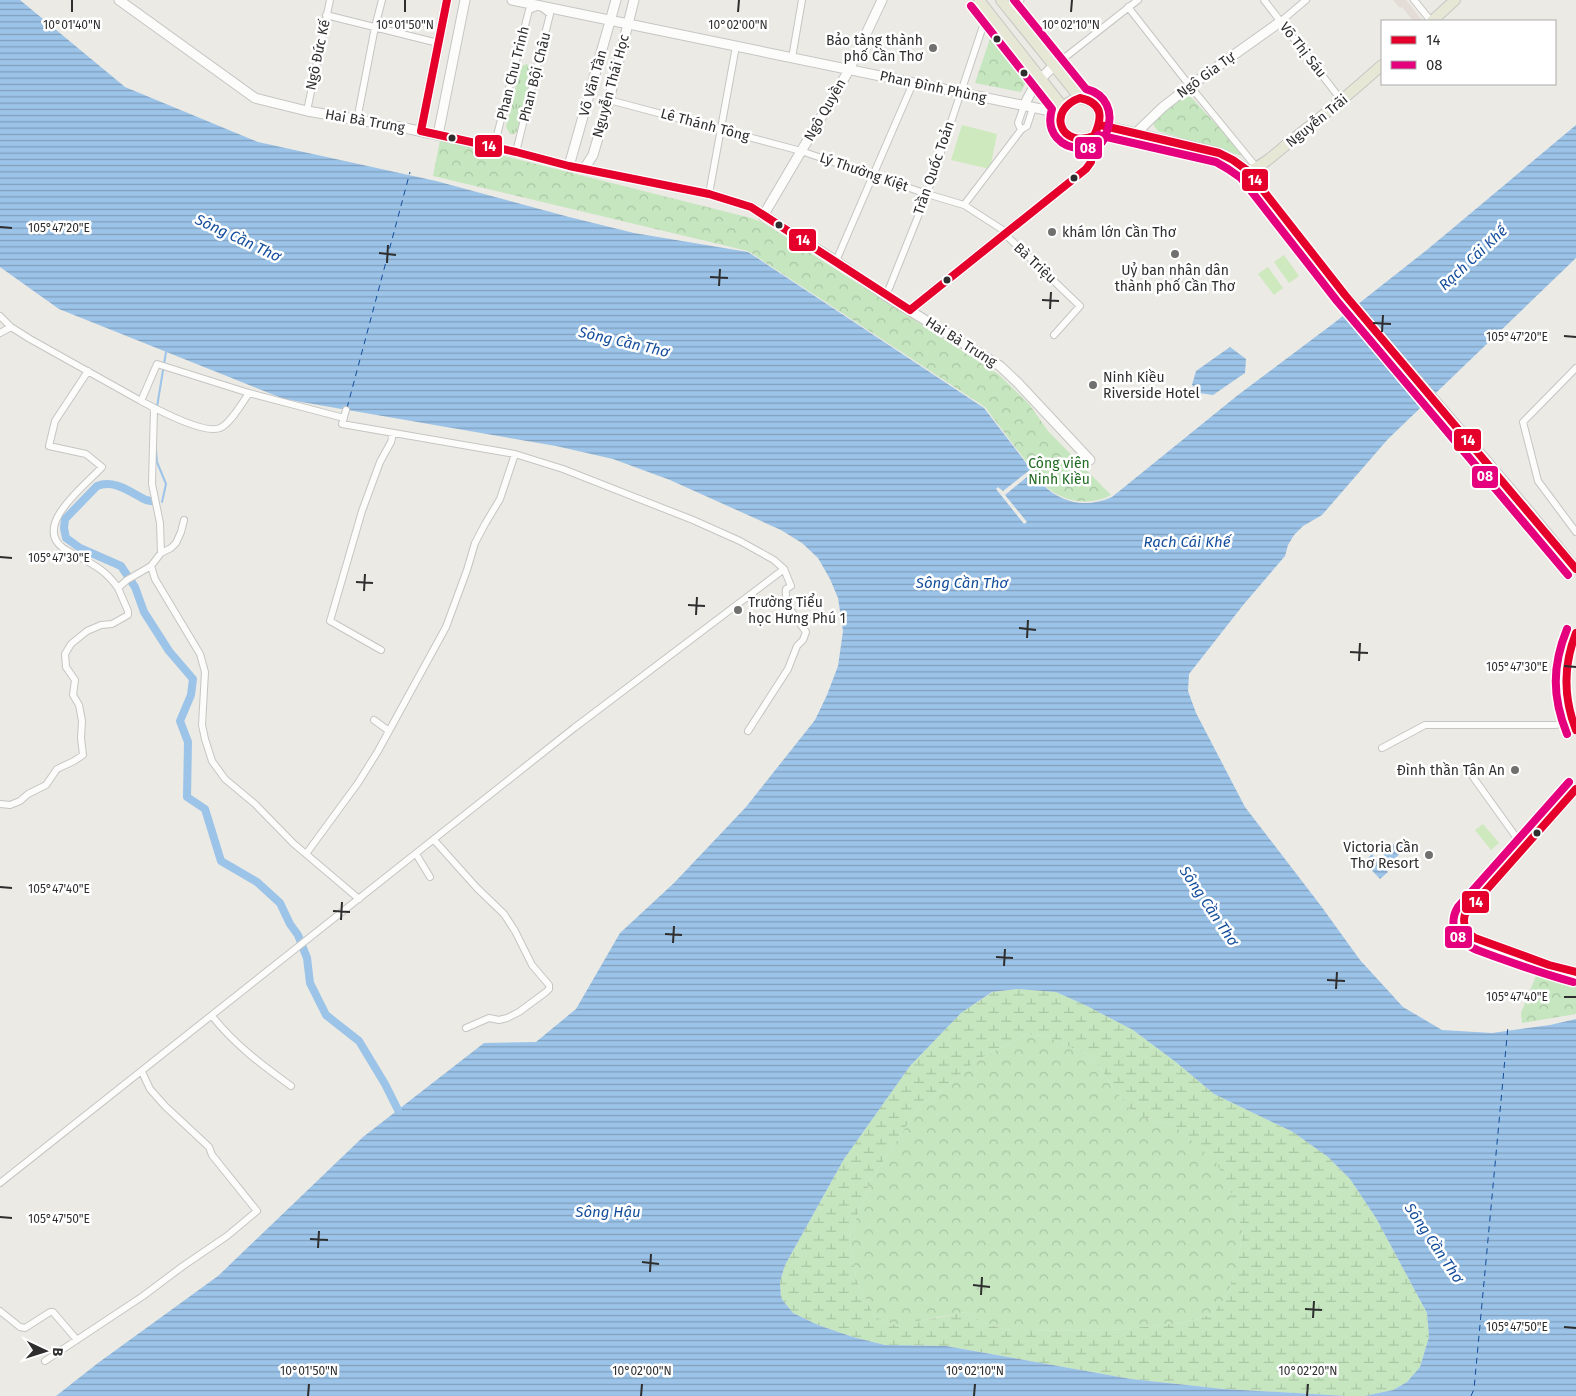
<svg xmlns="http://www.w3.org/2000/svg" width="1576" height="1396" viewBox="0 0 1576 1396" font-family="'Fira Sans',sans-serif">
	<style>
		.medical { fill: #e4dcd7 }
		.grass { fill: url(#grass-tufts) }
		.forest { fill: url(#forest-crowns) }
		.wetland { fill: url(#wetland-marsh); fill-rule: evenodd }
		.pitch { fill: #cee9be }
		.water { fill: url(#water-rules) }
		.pier { fill: #ebeae4 }
		.lines { fill: none; stroke-linecap: round; stroke-linejoin: round }
		.stream { stroke: #9cc3e8; stroke-width: 2 }
		.canal { stroke: #9cc3e8; stroke-width: 8 }
		.ferry { stroke: #144d9c; stroke-width: 1; stroke-dasharray: 6 5; stroke-linecap: butt }
		.street-casing { stroke: #c6c5c4; stroke-width: 8 }
		.secondary-casing { stroke: #c6c5c4; stroke-width: 11 }
		.primary-casing { stroke: #c6c6c4; stroke-width: 12 }
		.street { stroke: #fcfcfb; stroke-width: 6 }
		.secondary { stroke: #fcfcfb; stroke-width: 9 }
		.primary { stroke: #e7e7d6; stroke-width: 10 }
		.bus-1-casing { stroke: #fff; stroke-width: 11 }
		.bus-2-casing { stroke: #fff; stroke-width: 11 }
		.bus-1 { stroke: #e4002b; stroke-width: 8 }
		.bus-2 { stroke: #e5007d; stroke-width: 8 }
		.ticks { fill: none; stroke: #2e2e2e; stroke-width: 2 }
		.bus-dot { fill: #2e2e2e; stroke: #fff; stroke-width: 2 }
		.poi-dot { fill: #70706e; stroke: #fff; stroke-width: 2 }
		.labels { text-anchor: middle; dominant-baseline: central; stroke-width: 5; stroke-linejoin: round; paint-order: stroke }
		.poi-label { font-size: 14px; fill: #2e2e2e; stroke: #fff; text-anchor: end }
		.street-label { font-size: 14px; fill: #2e2e2e; stroke: #fff }
		.park-label { font-size: 14px; fill: #1f6a21; stroke: #fff }
		.water-label { font-size: 15px; font-style: italic; fill: #144d9c; stroke: #fff }
		.ticks-label { font-size: 12px; text-anchor: middle; fill: #2e2e2e; stroke: #fff; stroke-width: 5; stroke-linejoin: round; paint-order: stroke }
		.line-badge { stroke: #fff; stroke-width: 2 }
		.badge-label { font-size: 14px; text-anchor: middle; font-weight: bold; fill: #fff }
	</style>
	<defs>
		<pattern id="grass-tufts" width="24" height="20" patternUnits="userSpaceOnUse" patternTransform="scale(1.25)"><rect width="24" height="20" fill="#c6e6bf"/><path d="M3 7l-1-3M5 7V3M7 7l1-3M15 17l-1-3M17 17v-4M19 17l1-3" fill="none" stroke="#aac6a4"/></pattern>
		<pattern id="forest-crowns" width="20" height="18" patternUnits="userSpaceOnUse" patternTransform="scale(1.25)"><rect width="20" height="18" fill="#c6e6bf"/><path d="M2 6a3 3 0 1 1 6 0M12 15a3 3 0 1 1 6 0" fill="none" stroke="#aac6a4"/></pattern>
		<pattern id="wetland-marsh" width="20" height="14" patternUnits="userSpaceOnUse" patternTransform="scale(1.25)"><rect width="20" height="14" fill="#c6e6bf"/><path d="M1 5h8M5 5V1M11 12h8M15 12V8" fill="none" stroke="#aac6a4"/></pattern>
		<pattern id="water-rules" width="6" height="5" patternUnits="userSpaceOnUse" patternTransform="scale(1.25)"><rect width="6" height="5" fill="#9cc3e8"/><path d="M0 2.5h6" fill="none" stroke="#809fbc"/></pattern>
	</defs>
	<rect width="100%" height="100%" fill="#ebeae4"/>
	<!-- medical -->
	<path class="medical" d="M1393,0H1406L1423,21H1413L1402,7L1400,8Z"/>
	<!-- grass -->
	<path class="grass" d="M527,64L531,69V74L517,131L514,134H510L506,127L519,71L522,66Z"/>
	<!-- forest -->
	<path class="forest" d="M994,35L1028,78L1021,92L975,83L991,36Z
		M1185,95H1189L1246,157L1158,131L1154,126L1153,122Z
		M440,140L751,218L764,223L998,374L1029,404L1048,431L1111,495C1088,507 1063,502 1044,485L985,407L748,251L433,176Z
		M1538,971L1576,981V1014L1522,1023L1521,1013Z
		M1027,1034L1048,1037L1093,1057L1113,1088L1135,1115L1174,1125L1216,1161L1234,1198L1243,1235L1229,1292L1213,1314L1182,1323L1112,1330L1011,1331L986,1324L965,1312C944,1317 919,1319 900,1327L875,1317L857,1282L849,1237L871,1180L920,1105L941,1091L975,1061Z"/>
	<!-- wetland -->
	<path class="wetland" d="M1017,989L1056,992L1087,1006L1133,1030L1177,1063L1214,1094L1293,1132L1328,1157L1350,1179L1376,1218L1427,1313L1429,1337L1420,1367L1407,1382L1393,1390L1364,1396H1348L1224,1389L1131,1379L946,1346L885,1345L853,1337L818,1325L793,1313L781,1298L780,1282L785,1265L844,1159L910,1066L961,1013L993,992ZM1027,1034L1048,1037L1093,1057L1113,1088L1135,1115L1174,1125L1216,1162L1234,1198L1243,1235L1229,1292L1213,1314L1182,1323L1112,1330L1011,1331L986,1324L965,1312L937,1318L911,1322L900,1327L875,1317L857,1282L849,1237L871,1180L920,1105L941,1091L975,1061Z"/>
	<!-- pitch -->
	<path class="pitch" d="M962,125L997,134L990,169L951,160Z
		M1284,255L1299,276L1289,283L1274,262Z
		M1268,267L1283,288L1274,295L1258,274Z
		M1483,824L1499,843L1491,850L1475,830Z"/>
	<!-- water -->
	<path class="water" d="M0,0H20L125,87L258,142L436,181L569,217L634,233L748,252L984,408L1043,485C1063,504 1087,508 1112,497L1238,395L1334,323L1428,249L1576,125V258L1388,439L1322,515L1303,526L1294,535L1288,545L1285,556L1244,604L1189,674L1188,691L1196,713L1245,807L1321,906L1360,960L1403,1007L1442,1030L1492,1033L1550,1025L1576,1019V1396H1364L1393,1390L1407,1382L1420,1367L1429,1337L1427,1313L1376,1218L1350,1179L1328,1157L1293,1132L1214,1094L1177,1063L1133,1030L1087,1006L1056,992L1017,989L992,992L961,1013L910,1066L844,1159L785,1265L780,1282L781,1298L793,1313L818,1325L853,1337L885,1345L946,1346L1131,1379L1224,1389L1348,1396H56L98,1363L218,1276L363,1137L484,1043L536,1042L576,1009L620,933L674,883L746,807L815,720L827,695L838,666L843,631L838,598L830,579L818,558L802,543L781,530L670,480L613,459L556,446L284,399L59,309L0,267Z
		M1230,347L1246,359L1245,373L1213,395L1200,393L1192,385L1196,371Z
		M1397,841L1405,849L1391,862L1383,854Z
		M1372,854L1388,872L1380,879L1364,862Z"/>
	<!-- pier -->
	<path class="pier" d="M1031,469L1033,472L1005,495L1027,522L1024,524L996,489L998,487L1003,491Z"/>
	<g class="lines">
		<!-- stream -->
		<path class="stream" d="M157,407L166,352
			M156,449L157,462L166,484L162,502"/>
		<!-- canal -->
		<path class="canal" d="M151,501L146,500C131,493 115,479 97,486L65,519L64,528L66,538L80,548L121,566L135,587L144,612L169,651L193,679L191,695L180,721L188,742L187,797L205,809L221,861L257,882L280,903L290,924L298,935L307,958L310,983L326,1015L359,1041L385,1084L398,1110"/>
		<!-- ferry -->
		<path class="ferry" d="M347,408L410,172
			M1471,1396L1474,1389L1508,1026"/>
		<defs>
			<path id="street" d="M1264,0L1342,101
				M1414,0L1431,21
				M1128,7L1190,86L1257,168
				M326,15L438,43
				M1280,22L1306,0
				M792,58L802,0
				M1054,66L1138,0
				M609,100L801,151L927,194L964,205L1006,232L1009,238L1080,306L1054,335
				M307,111L330,0
				M357,120L375,27L382,0
				M1021,130L1018,123L1024,106
				M494,147L529,10L539,6
				M516,152L550,14L541,7
				M709,194L736,46
				M964,205L1021,130L1027,126L1033,108
				M836,261L913,83
				M886,296L927,194L988,11
				M0,316L11,327L30,339L141,401L157,364L249,393L344,418
				M0,333L11,327
				M1576,368L1523,422L1538,481L1576,532
				M88,371L55,421L49,446L86,454L102,467C87,484 32,525 63,548C86,562 102,565 118,588L127,580L151,566
				M141,401C156,409 205,435 220,428C230,424 243,402 249,393
				M154,408L152,484L160,523L161,553
				M184,520L181,532L176,543L171,548L161,553L151,566L155,579L200,654L205,672L202,725L205,739L212,761L225,779L255,804L294,844L306,854L358,783L378,751L446,627L467,570L475,543L485,524L500,499L515,454
				M381,650L330,621L362,511L380,462L391,442L393,433
				M374,720L389,731
				M748,731L788,669L797,646L803,640L806,632C797,619 784,605 786,589L791,586L784,569
				M1382,748L1425,725H1555L1563,724L1572,719
				M1473,777L1524,848
				M0,804L10,805L20,801L28,794L46,785L57,769L74,761L83,755L81,738L82,721L79,705L73,695L75,680L66,667L65,654L71,644L87,631L101,625L112,624L128,615V611L118,588
				M434,840L477,888L504,914L515,931L532,965L549,985V989L546,992L519,1012L507,1018L499,1020L489,1018L466,1028
				M306,854L359,899
				M416,854L430,877
				M212,1016C234,1044 262,1065 291,1086
				M0,1183L574,728L784,569L774,560L740,541L693,520L563,469L515,454L342,424L346,410
				M0,1311L20,1327L25,1328L50,1312H53L77,1340
				M45,1361L143,1296L183,1266L227,1236L257,1211L212,1155L209,1147L165,1106L150,1089L142,1072"/>
			<path id="secondary" d="M119,0L255,98L307,111L405,128L516,152L569,166L709,194L751,207L836,261L886,296L1000,366L1018,383L1090,460
				M512,0L1060,113
				M1008,9L1019,0
				M1024,106C1032,88 1039,79 1054,66
				M421,131L447,0
				M1136,133L1163,107L1190,86L1280,22
				M438,135L465,0
				M569,166L616,0
				M584,169L593,155L609,100L634,0
				M1248,171C1349,310 1470,434 1576,569
				M763,216L849,70L882,0
				M910,310L1086,169L1091,162L1094,136
				M1576,633C1561,665 1562,698 1576,730
				M1576,789L1465,914C1461,925 1465,932 1475,938L1549,965L1576,972"/>
			<path id="primary" d="M979,0L1063,107
				M1001,0L1080,98
				M1432,21L1455,0
				M1080,98C1103,101 1104,119 1094,136C1089,138 1083,140 1078,139C1054,137 1053,103 1080,98Z
				M1100,125L1219,153L1233,160L1248,171C1265,165 1278,151 1292,140C1323,116 1353,91 1382,65"/>
		</defs>
		<!-- street casing -->
		<use href="#street" class="street-casing"/>
		<!-- secondary casing -->
		<use href="#secondary" class="secondary-casing"/>
		<!-- primary casing -->
		<use href="#primary" class="primary-casing"/>
		<!-- street -->
		<use href="#street" class="street"/>
		<!-- secondary -->
		<use href="#secondary" class="secondary"/>
		<!-- primary -->
		<use href="#primary" class="primary"/>
		<defs>
			<path id="bus-1" d="M447,0L421,131L516,152L569,166L709,194L751,207L910,310
				M1080,98C1103,103 1103,117 1094,136C1060,149 1046,110 1080,98Z
				M1100,125L1219,153L1233,160L1248,171L1345,295L1576,569
				M910,310L1086,169L1091,162L1094,136
				M1576,633C1563,666 1563,697 1576,730
				M1576,789L1465,914C1462,925 1466,932 1475,938L1549,965L1576,972"/>
			<path id="bus-2" d="M971,6L1052,109C1045,132 1061,150 1085,148C1089,148 1096,147 1100,144C1104,141 1106,135 1107,131C1114,112 1106,94 1086,89L1014,0
				M1098,135L1216,162L1228,169L1241,178L1337,301L1568,575
				M1567,734C1552,697 1552,666 1567,629
				M1569,782L1458,907C1451,918 1452,931 1461,940C1471,950 1487,953 1499,958C1524,967 1548,975 1573,982"/>
		</defs>
		<!-- bus-1 casing -->
		<use href="#bus-1" class="bus-1-casing"/>
		<!-- bus-2 casing -->
		<use href="#bus-2" class="bus-2-casing"/>
		<!-- bus-1 -->
		<use href="#bus-1" class="bus-1"/>
		<!-- bus-2 -->
		<use href="#bus-2" class="bus-2"/>
	</g>
	<!-- ticks -->
	<path class="ticks" d="M72,12V0M405,12V0M738,12L739,0M1071,12L1072,0M0,227L12,228M379,253L396,255M387,263L388,245M710,277L728,278M719,286L720,269M1042,300L1059,301M1050,309L1051,292M1373,323L1391,324M1382,332L1383,315M1564,336L1576,337M0,557L12,558M356,582L373,583M364,591L365,574M688,605L705,606M696,615L697,597M1019,628L1036,630M1027,638L1028,620M1350,652L1368,653M1359,661L1360,643M1564,666L1576,667M0,887L12,888M333,911L350,912M341,920L342,902M665,934L682,935M673,943L674,926M996,957L1013,958M1004,966L1005,949M1327,980L1345,981M1336,989L1337,972M1564,997H1576M0,1217L12,1218M310,1239L328,1240M318,1248L319,1231M642,1262L659,1264M650,1272L651,1254M973,1285L990,1287M981,1295L982,1277M1305,1309L1322,1310M1313,1318L1314,1301M1564,1327L1576,1328M308,1396L309,1384M641,1396L642,1384M974,1396L975,1384M1307,1396L1308,1384"/>
	<!-- markers -->
	<g class="bus-dot">
		<circle cx="997" cy="39" r="4.5"/>
		<circle cx="1024" cy="73" r="4.5"/>
		<circle cx="452" cy="138" r="4.5"/>
		<circle cx="1074" cy="178" r="4.5"/>
		<circle cx="779" cy="225" r="4.5"/>
		<circle cx="947" cy="280" r="4.5"/>
		<circle cx="1537" cy="833" r="4.5"/>
	</g>
	<g class="poi-dot">
		<circle cx="933" cy="48" r="5"/>
		<circle cx="1052" cy="232" r="5"/>
		<circle cx="1175" cy="254" r="5"/>
		<circle cx="1093" cy="385" r="5"/>
		<circle cx="738" cy="610" r="5"/>
		<circle cx="1515" cy="770" r="5"/>
		<circle cx="1429" cy="855" r="5"/>
	</g>
	<g class="labels">
		<!-- poi labels -->
		<g class="poi-label">
			<text x="923" y="40">Bảo tàng thành<tspan x="923" dy="16">phố Cần Thơ</tspan></text>
			<text x="1062" y="232" text-anchor="start">khám lớn Cần Thơ</text>
			<text x="1175" y="270" text-anchor="middle">Uỷ ban nhân dân<tspan x="1175" dy="16">thành phố Cần Thơ</tspan></text>
			<text x="1103" y="377" text-anchor="start">Ninh Kiều<tspan x="1103" dy="16">Riverside Hotel</tspan></text>
			<text x="748" y="602" text-anchor="start">Trường Tiểu<tspan x="748" dy="16">học Hưng Phú 1</tspan></text>
			<text x="1505" y="770">Đình thần Tân An</text>
			<text x="1419" y="847">Victoria Cần<tspan x="1419" dy="16">Thơ Resort</tspan></text>
		</g>
		<!-- street labels -->
		<g class="street-label">
			<text transform="translate(1303 50) rotate(52)">Võ Thị Sáu</text>
			<text transform="translate(318 55) rotate(-78)">Ngô Đức Kế</text>
			<text transform="translate(513 73) rotate(-76)">Phan Chu Trinh</text>
			<text transform="translate(1206 75) rotate(-36)">Ngô Gia Tự</text>
			<text transform="translate(535 77) rotate(-76)">Phan Bội Châu</text>
			<text transform="translate(593 83) rotate(-74)">Võ Văn Tần</text>
			<text transform="translate(611 86) rotate(-75)">Nguyễn Thái Học</text>
			<text transform="translate(933 87) rotate(12)">Phan Đình Phùng</text>
			<text transform="translate(825 110) rotate(-60)">Ngô Quyền</text>
			<text transform="translate(365 121) rotate(10)">Hai Bà Trưng</text>
			<text transform="translate(1317 121) rotate(-39)">Nguyễn Trãi</text>
			<text transform="translate(705 125) rotate(15)">Lê Thánh Tông</text>
			<text transform="translate(934 168) rotate(-71)">Trần Quốc Toản</text>
			<text transform="translate(864 172) rotate(19)">Lý Thường Kiệt</text>
			<text transform="translate(1035 263) rotate(43)">Bà Triệu</text>
			<text transform="translate(961 342) rotate(32)">Hai Bà Trưng</text>
		</g>
		<!-- park labels -->
		<g class="park-label">
			<text x="1059" y="463">Công viên<tspan x="1059" dy="16">Ninh Kiều</tspan></text>
		</g>
		<!-- water labels -->
		<g class="water-label">
			<text transform="translate(238 238) rotate(25)">Sông Cần Thơ</text>
			<text transform="translate(1473 258) rotate(-43)">Rạch Cái Khế</text>
			<text transform="translate(624 342) rotate(13)">Sông Cần Thơ</text>
			<text x="1187" y="542">Rạch Cái Khế</text>
			<text x="962" y="583">Sông Cần Thơ</text>
			<text transform="translate(1209 906) rotate(56)">Sông Cần Thơ</text>
			<text x="608" y="1212">Sông Hậu</text>
			<text transform="translate(1434 1243) rotate(56)">Sông Cần Thơ</text>
		</g>
	</g>
	<g class="ticks-label">
		<text x="72" y="29">10°01'40"N</text>
		<text x="405" y="29">10°01'50"N</text>
		<text x="738" y="29">10°02'00"N</text>
		<text x="1071" y="29">10°02'10"N</text>
		<text x="59" y="232">105°47'20"E</text>
		<text x="1517" y="341">105°47'20"E</text>
		<text x="59" y="562">105°47'30"E</text>
		<text x="1517" y="671">105°47'30"E</text>
		<text x="59" y="893">105°47'40"E</text>
		<text x="1517" y="1001">105°47'40"E</text>
		<text x="59" y="1223">105°47'50"E</text>
		<text x="1517" y="1331">105°47'50"E</text>
		<text x="309" y="1375">10°01'50"N</text>
		<text x="642" y="1375">10°02'00"N</text>
		<text x="975" y="1375">10°02'10"N</text>
		<text x="1308" y="1375">10°02'20"N</text>
	</g>
	<g class="line-badge">
		<rect x="474" y="134" width="29" height="24" rx="5" fill="#e4002b"/>
		<rect x="1074" y="136" width="29" height="24" rx="5" fill="#e5007d"/>
		<rect x="1241" y="168" width="28" height="24" rx="5" fill="#e4002b"/>
		<rect x="788" y="228" width="29" height="24" rx="5" fill="#e4002b"/>
		<rect x="1453" y="428" width="29" height="24" rx="5" fill="#e4002b"/>
		<rect x="1471" y="465" width="28" height="24" rx="5" fill="#e5007d"/>
		<rect x="1461" y="890" width="29" height="24" rx="5" fill="#e4002b"/>
		<rect x="1444" y="925" width="29" height="24" rx="5" fill="#e5007d"/>
	</g>
	<g class="badge-label">
		<text x="489" y="151">14</text>
		<text x="1088" y="153">08</text>
		<text x="1255" y="185">14</text>
		<text x="803" y="245">14</text>
		<text x="1468" y="445">14</text>
		<text x="1485" y="481">08</text>
		<text x="1476" y="907">14</text>
		<text x="1458" y="942">08</text>
	</g>
	<!-- legend -->
	<rect x="1381" y="20" width="175" height="65" fill="#ffffff" stroke="#ababab"/>
	<rect x="1391" y="36" width="25" height="8" fill="#e4002b" stroke="#ababab"/>
	<text x="1426" y="45" font-size="15" fill="#2e2e2e">14</text>
	<rect x="1391" y="61" width="25" height="8" fill="#e5007d" stroke="#ababab"/>
	<text x="1426" y="70" font-size="15" fill="#2e2e2e">08</text>
	<!-- north arrow -->
	<g transform="translate(45 1351) rotate(94)" stroke="#ffffff" stroke-width="4" paint-order="stroke">
	<path d="M0-4L9 19L0 12L-9 19Z" fill="#2e2e2e"/>
	<text y="-8" font-size="14" font-weight="bold" text-anchor="middle" fill="#2e2e2e">B</text>
	</g>
</svg>
